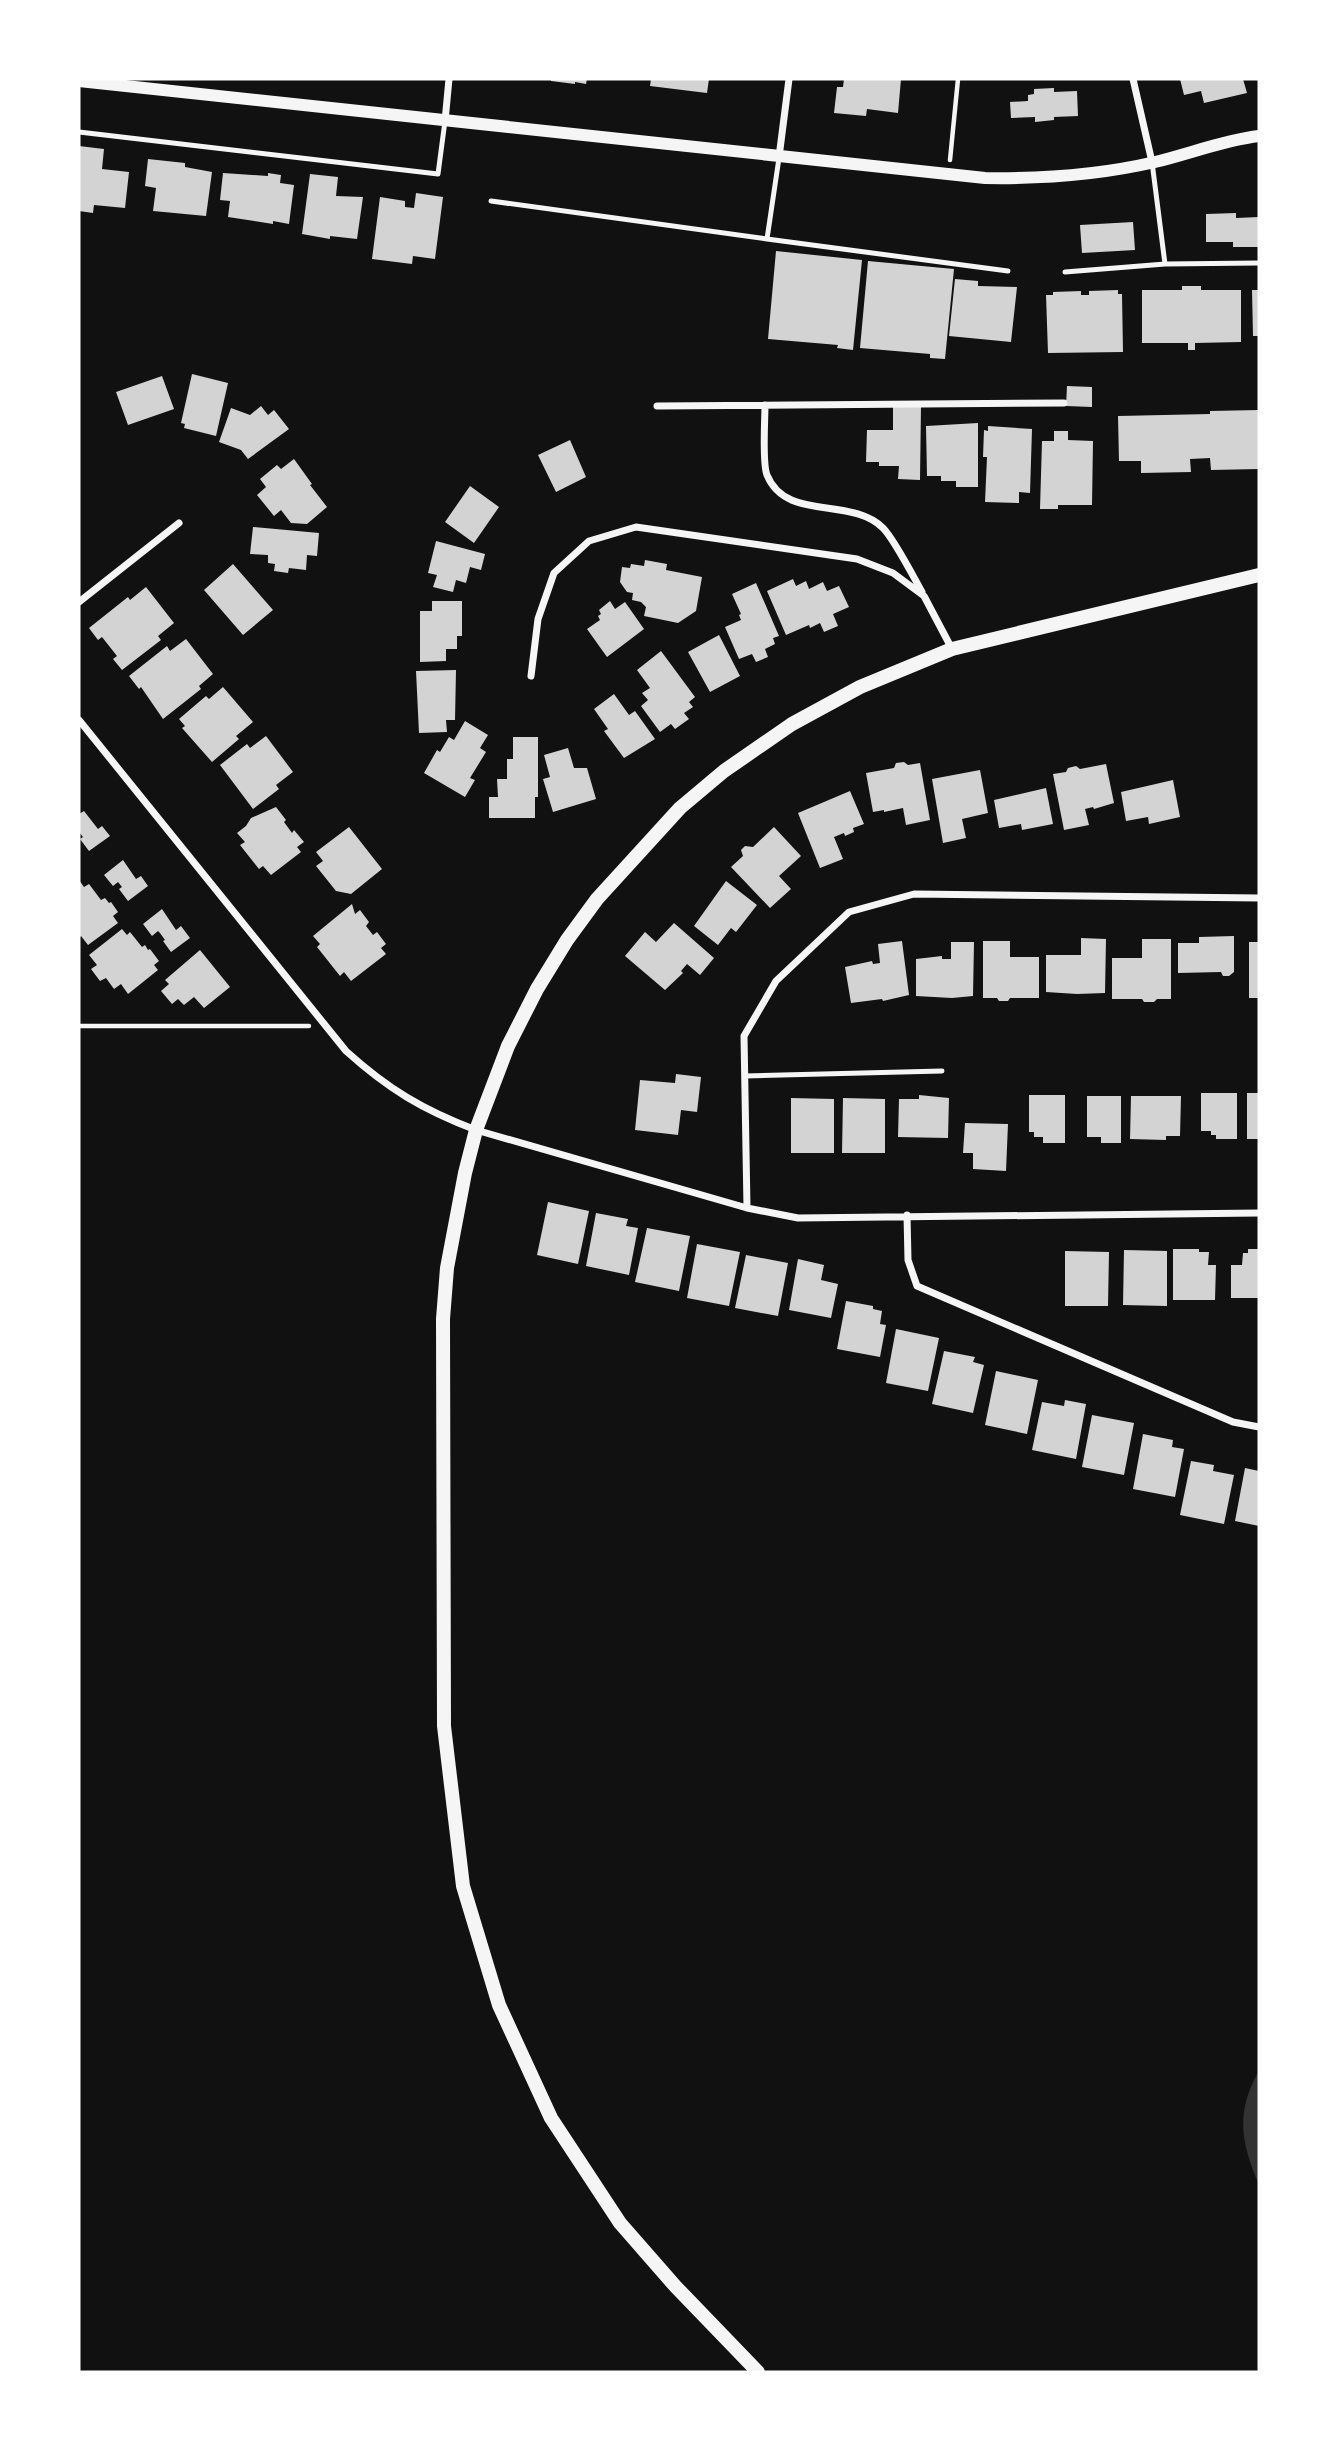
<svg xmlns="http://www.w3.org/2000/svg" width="1338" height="2451" viewBox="0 0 1338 2451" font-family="'Source Sans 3',sans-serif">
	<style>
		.water { fill: #333 }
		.building { fill: #d3d3d3 }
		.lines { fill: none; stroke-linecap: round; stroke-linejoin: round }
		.path { stroke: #f5f5f5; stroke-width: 4.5 }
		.service { stroke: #f5f5f5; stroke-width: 5 }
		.minor { stroke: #f5f5f5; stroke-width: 7 }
		.tertiary { stroke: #f5f5f5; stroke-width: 12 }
		.secondary { stroke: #f5f5f5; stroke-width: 14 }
	</style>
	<rect width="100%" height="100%" fill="#111"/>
	<!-- water -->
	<path class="water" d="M1259,2071V2185C1241,2143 1235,2112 1259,2071Z"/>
	<!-- building -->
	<path class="building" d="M551,79H587L586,84L575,82V84L551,81Z
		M651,79H709L707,93L650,86Z
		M844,79H901L898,113L867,109L866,116L834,113L837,87H843Z
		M1180,79H1243L1247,93L1204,103L1201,91L1184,95Z
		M1054,88V92L1077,91L1078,116L1054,117V120L1035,122V117L1011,118L1010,102L1028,101V95L1034,94V89Z
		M79,146L104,149L102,169L129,172L125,208L94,205L93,213L79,211Z
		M148,159L185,163V167L212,172L206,216L153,211L156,188L145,186Z
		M223,173L268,176V173L281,175L280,183L294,185L289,224L273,221V224L228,217L230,201L220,200Z
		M310,174L338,177L336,196L363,197L357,239L330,236V239L302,234Z
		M416,193L443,197L435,259L413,256L412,264L372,259L380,197L405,201V207L414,208Z
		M1236,213V218L1259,217V247H1233V242H1206V214Z
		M1133,222L1135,250L1082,253L1080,225Z
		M776,251L862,260L853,350L837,348L838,345L768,339Z
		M868,261L954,269L945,359L930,358V354L860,348Z
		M955,279L978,281V286L1017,287L1011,342L949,336Z
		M1182,286H1201V290H1241V342L1195,343V350H1188V343H1142V290H1182Z
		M1118,290V294H1122L1123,352L1048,353L1046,295H1053V292L1081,291V295H1089V291Z
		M1252,290H1259V336H1253Z
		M192,374L228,383L216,436L184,428L185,424L181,423Z
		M162,376L174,409L128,425L116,392Z
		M1067,386L1092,387V407L1066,406Z
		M261,406L268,415L274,410L289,429L248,459L241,450L219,442L231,408L250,415Z
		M893,406H921L920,480L898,479L899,466H879V462H866L867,430H893Z
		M1259,410V469L1211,470L1210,458L1190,459L1191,472L1141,473V461H1119L1118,416L1210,414V411Z
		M978,423V487H956V481H941V476H927L926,426Z
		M988,426L1032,429L1030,493L1019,492V503L985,502L987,457H983L984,430L988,431Z
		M1054,431H1068V440L1093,441L1092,505H1058V509H1040L1042,441H1054Z
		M570,440L586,477L556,492L538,455Z
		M294,459L312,484L310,485L327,507L307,524L291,523L281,510L274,516L257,495L266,487L260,479L277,465L281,469Z
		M470,486L499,507L474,543L445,522Z
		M253,527L319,533L317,556L307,555L306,570L289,568L288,573L274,571L275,564L268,563V555L250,554Z
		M436,541L485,554L481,570L470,567L466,583L456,580L453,592L433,587L437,575L428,573Z
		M645,560L667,564L666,570L702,577L696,611L678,623L644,616L646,607L641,602L632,600L633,593L627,592L620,582L622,567L630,568L631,564L644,566Z
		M233,564L273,610L243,635L204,590Z
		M793,579L796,586L806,581L809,589L823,582L827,591L839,586L849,607L833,614L838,626L824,632L820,623L810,628L809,625L786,635L767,591Z
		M756,583L779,636L773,638L775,644L765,649L768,657L756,662L752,654L739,659L725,627L741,620L739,615L741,614L732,594Z
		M146,587L174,623L158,636L161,640L122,670L113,659L117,656L102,637L98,640L89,628L128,597L130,600Z
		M432,601H462V636H457V649H446V661L420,662V611H432Z
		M610,601L615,609L625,602L644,629L607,657L587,629L600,620L598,616L601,614L599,610Z
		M719,635L740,676L710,692L688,652Z
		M186,639L213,674L199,686L201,689L163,719L141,687L139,689L129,676L167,646L170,651Z
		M661,651L695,697L689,702L693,707L684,713L689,719L675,729L671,724L660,732L641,706L648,700L642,693L650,688L637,670Z
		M456,670L455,720H446L447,732L419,733L416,671Z
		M223,687L253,722L236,736L239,739L212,762L182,728L185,726L179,719L206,696L209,699Z
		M614,694L629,715L635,711L655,739L624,758L604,731L608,729L594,709Z
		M465,721L488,735L480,748L486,752L470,778L475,780L465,797L424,773L437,750L440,752L449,737L454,740Z
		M266,736L293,772L276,785L279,789L253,809L220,765L247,744L250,748Z
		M513,737H538V797H535V818H489V797H498L497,779H507V759H513Z
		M568,748L574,768H587L596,799L553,812L543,779L550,777L544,755Z
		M904,762L908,765L920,763L930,820L906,825L903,808L884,812V810L873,812L866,773L894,768L896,763Z
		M1106,764L1114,803L1094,809L1093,807L1085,809L1089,825L1064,830L1053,774L1066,772L1068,768L1076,766L1080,769Z
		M980,770L988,813L962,819L966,838L943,843L932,779Z
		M1173,780L1180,817L1149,824L1148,817L1126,821L1121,792Z
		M1046,788L1053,824L1022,830L1021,824L999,828L994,800Z
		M850,791L864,824L853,828L854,832L845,836L844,833L834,837L843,859L820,868L798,813Z
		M276,807L286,820L284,822L292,833L294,830L304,842L297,847L301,852L271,875L263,866L259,869L240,845L245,842L237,833L246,826L251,818Z
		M84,811L98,829L102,826L110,836L89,851L80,839L83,837L79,832V814Z
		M349,827L382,869L351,894L336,891L316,866L323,861L316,852Z
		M774,827L801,856L779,876L791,889L770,908L731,867L743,856L741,850L745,846L753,847Z
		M123,860L136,879L141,876L148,886L128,901L119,889L122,887L118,882L113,886L104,875Z
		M79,880L84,887L89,884L101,900L105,898L109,903L111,902L118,912L113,916L118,923L88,945L81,936L79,938Z
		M726,881L757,905L736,932L731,928L718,945L694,926Z
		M352,904L355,914L360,910L369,922L366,926L373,935L377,932L386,944L381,948L386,954L351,981L344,972L340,976L317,947L320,944L313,936Z
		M162,909L176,930L181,926L190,938L171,952L163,941L165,940L160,933L158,931L152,936L143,924Z
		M674,923L714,958L700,975L687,964L681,971L683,973L665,990L625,956L645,932L656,942Z
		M122,929L127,935L130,932L142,947L145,945L148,950L150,949L159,961L154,965L158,970L128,994L121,984L114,989L106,978L100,981L91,969L97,965L89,955Z
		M1234,936V972L1229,976H1223L1221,972L1178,973V943H1199V937Z
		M1081,938L1106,939L1105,993L1077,994L1046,992V955H1081Z
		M1142,939H1171V999H1157L1154,1002H1144L1142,999H1112V958H1142Z
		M902,941L909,995L883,1001L882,999L851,1003L845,967L872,961L873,964L880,963L878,944Z
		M983,941H1010V957H1039V998H1010L1008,1001H999L997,998H983Z
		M951,942H974L973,996L952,998L916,996V959L942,956V959H951Z
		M1249,942H1259V998H1249Z
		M200,950L230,987L204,1008L194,997L184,1005L178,999L172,1004L161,991L169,984L165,980Z
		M676,1074L701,1077L697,1112L681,1110L678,1135L635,1130L640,1080L675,1083Z
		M1201,1093H1237V1139H1216V1135H1211V1131H1201Z
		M1247,1093H1259V1139H1247Z
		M919,1095L949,1098L948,1138L898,1137L899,1099H919Z
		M1029,1095H1065V1143H1043V1137H1034V1132H1029Z
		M1087,1096H1121V1143H1101V1137H1087Z
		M1131,1096H1181L1180,1136H1166V1140L1130,1139Z
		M791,1098L834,1099V1153H791Z
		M843,1098L885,1099V1153H842Z
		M965,1123L1008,1124L1006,1171L973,1169V1153H963Z
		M548,1202L589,1211L578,1264L537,1255Z
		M596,1213L628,1219L626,1226L638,1228L629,1275L586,1266Z
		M647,1228L690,1236L679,1291L635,1282Z
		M697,1244L740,1252L729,1306L687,1298Z
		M1173,1249H1199V1252H1209L1208,1265H1216L1215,1300H1173Z
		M1248,1249H1259V1298H1231V1265H1242L1243,1253H1248Z
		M1124,1250L1167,1251V1306L1123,1305Z
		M1065,1251L1109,1252L1108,1306H1065Z
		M746,1255L788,1263L778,1316L735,1308Z
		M798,1259L824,1265L821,1280L838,1284L831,1318L789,1310Z
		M846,1301L873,1306V1309L882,1311L880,1324L886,1325L880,1357L837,1349Z
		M896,1329L939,1338L928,1391L886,1383Z
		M944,1351L975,1357L973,1362L984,1365L973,1413L932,1404Z
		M996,1371L1038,1380L1027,1434L985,1425Z
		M1065,1400L1086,1404L1076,1459L1032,1450L1042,1402L1064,1406Z
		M1092,1415L1134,1423L1124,1475L1082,1467Z
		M1143,1434L1173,1440L1172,1447L1184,1449L1175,1497L1133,1489Z
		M1191,1461L1214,1465L1213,1471L1234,1475L1224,1524L1180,1515Z
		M1245,1468L1259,1471V1526L1235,1521Z"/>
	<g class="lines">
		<!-- path -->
		<path class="path" d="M950,160L958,79
			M79,1026H309"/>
		<!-- service -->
		<path class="service" d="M79,132L438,174L445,121
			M1152,162L1165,264
			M491,201L767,239L779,158
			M767,239L1008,271
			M1065,272L1165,264L1259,263
			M745,1076L942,1071"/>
		<!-- minor -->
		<path class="minor" d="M1133,79L1152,162
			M445,121L449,79
			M779,157L789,79
			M765,405C765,420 762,463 767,475C786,522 851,496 883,528C894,539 913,576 922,592
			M657,406L1064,403
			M79,602L179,523
			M531,676L538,619L554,573L589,541L636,527L857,559L893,573L924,596L952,649
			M79,720L346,1051C388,1089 423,1110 476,1130L747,1208L798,1218L1259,1213
			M747,1208L744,1036L776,981L849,912L914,894L1259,898
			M907,1215L908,1260L917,1286L1233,1422L1259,1427"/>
		<!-- tertiary -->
		<path class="tertiary" d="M79,81L985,178C1042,179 1099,175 1155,162C1189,154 1224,140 1259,136"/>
		<!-- secondary -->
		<path class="secondary" d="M758,2372L676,2287L620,2223L551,2118L499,2005L463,1886L444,1726L443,1319L447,1268L465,1173L476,1130L508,1046L537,989L567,940L597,899L680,808L724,771L792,724L860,687L952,649L1259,575"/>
	</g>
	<!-- border -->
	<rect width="1338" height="2451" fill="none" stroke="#ffffff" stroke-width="161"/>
</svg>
